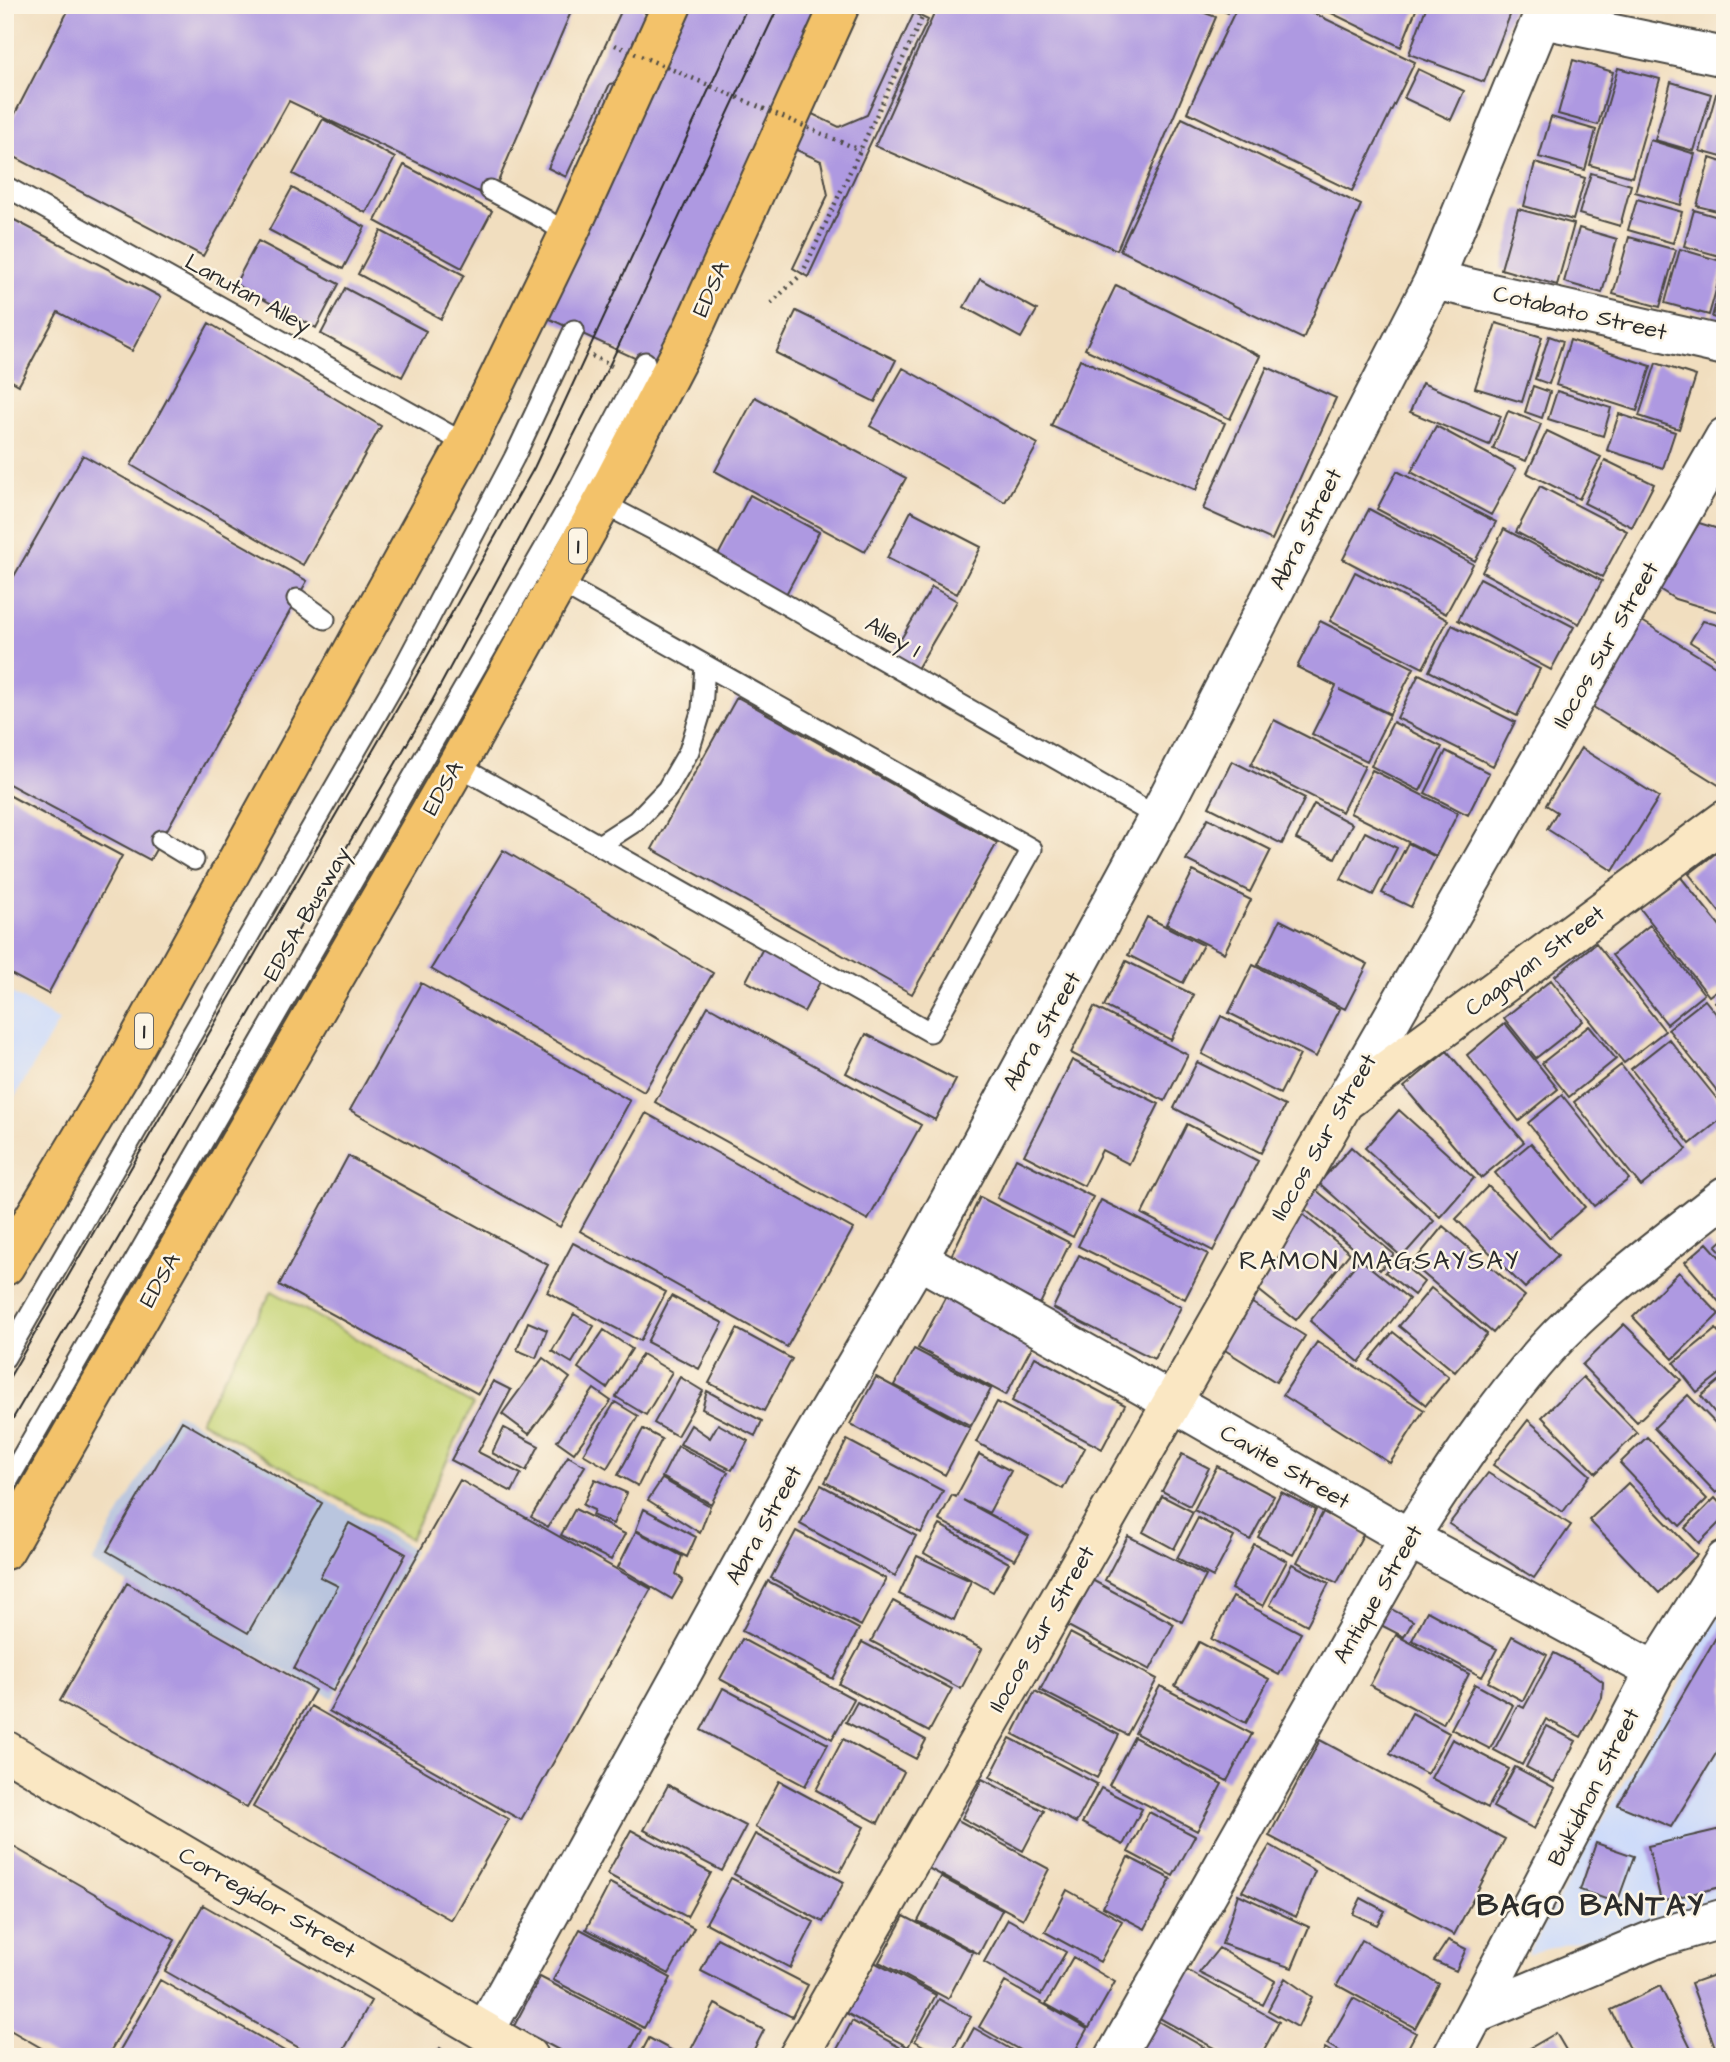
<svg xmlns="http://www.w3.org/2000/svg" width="1730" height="2062" viewBox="0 0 1730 2062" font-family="'Architects Daughter',sans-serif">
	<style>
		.built { fill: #cddbfa }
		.industrial { fill: #b9c5de }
		.green { fill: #c5d476; stroke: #788050; stroke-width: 2 }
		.building { fill: #ae99e1 }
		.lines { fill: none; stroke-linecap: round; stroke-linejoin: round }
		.lane-casing { stroke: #494641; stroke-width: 23 }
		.street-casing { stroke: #494641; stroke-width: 42 }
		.secondary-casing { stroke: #494641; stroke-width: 42 }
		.highway-casing { stroke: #494641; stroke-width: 42 }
		.path { stroke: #494641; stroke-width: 4.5; stroke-dasharray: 2 5; stroke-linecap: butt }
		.lane { stroke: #fff; stroke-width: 19 }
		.street { stroke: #fff; stroke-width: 38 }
		.secondary { stroke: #fae7c3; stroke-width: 38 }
		.highway { stroke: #f3c26a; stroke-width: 38 }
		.tram { stroke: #2b2b2b; stroke-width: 2 }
		.path-bridge { stroke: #494641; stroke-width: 4.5; stroke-dasharray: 2 5; stroke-linecap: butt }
		.labels { text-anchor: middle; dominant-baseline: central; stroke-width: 5; stroke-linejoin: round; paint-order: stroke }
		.shield { fill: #fcf5e5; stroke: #6a6863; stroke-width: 2 }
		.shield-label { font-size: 21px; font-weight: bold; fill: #2b2b2b }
		.street-label { font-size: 23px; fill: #2b2b2b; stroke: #fcf5e5 }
		.quarter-label { font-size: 26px; letter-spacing: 2px; fill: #2b2b2b; stroke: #fcf5e5 }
		.district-label { font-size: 30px; font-weight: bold; letter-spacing: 2px; fill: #2b2b2b; stroke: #fcf5e5 }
	</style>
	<rect width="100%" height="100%" fill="#fcf5e5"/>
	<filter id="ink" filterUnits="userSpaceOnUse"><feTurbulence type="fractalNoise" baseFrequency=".0143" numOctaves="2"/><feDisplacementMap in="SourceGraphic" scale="14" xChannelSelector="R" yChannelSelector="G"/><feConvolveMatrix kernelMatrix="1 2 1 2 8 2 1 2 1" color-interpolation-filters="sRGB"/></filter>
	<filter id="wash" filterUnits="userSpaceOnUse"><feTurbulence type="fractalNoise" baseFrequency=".00686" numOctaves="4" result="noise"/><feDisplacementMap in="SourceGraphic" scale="28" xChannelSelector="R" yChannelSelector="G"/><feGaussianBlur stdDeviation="1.57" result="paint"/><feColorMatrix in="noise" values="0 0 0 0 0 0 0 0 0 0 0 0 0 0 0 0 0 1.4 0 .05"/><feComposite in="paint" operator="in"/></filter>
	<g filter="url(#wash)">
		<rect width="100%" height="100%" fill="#f1debf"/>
		<!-- built -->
		<path class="built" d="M5,989L59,1021L5,1114Z
			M1725,1603V1898L1643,1925L1527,1954Z"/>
		<!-- industrial -->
		<path class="industrial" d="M176,1412L414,1550L333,1698L92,1563Z"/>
		<!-- green -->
		<path class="green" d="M272,1291L473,1405L410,1539L200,1420Z"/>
		<g id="blocks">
			<!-- building -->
			<path class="building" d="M71,5H574L491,198L289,101L203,256L5,152V133Z
				M624,5H644L642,8L663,42L680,5H852L804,110L839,127L867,115L914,13L928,20L808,277L793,268L828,195L821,161L788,146L680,379L537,313L646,77L610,84L566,177L548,168Z
				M938,5H1183L1216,17L1117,250L875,146Z
				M1208,5H1231L1228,13Z
				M1238,5H1297L1415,62L1352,191L1187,112Z
				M1315,5H1418L1401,47Z
				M1427,5H1514L1484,82L1409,54Z
				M1573,60L1613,72L1598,125L1558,114Z
				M1618,68L1660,79L1632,177L1590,165Z
				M1418,69L1464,91L1451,120L1404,98Z
				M1671,82L1711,94L1694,151L1655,140Z
				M1716,94L1725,97V158L1700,151Z
				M1551,117L1596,130L1585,170L1539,157Z
				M1182,118L1361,205L1303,339L1120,250Z
				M323,119L395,158L366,213L293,174Z
				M1650,140L1695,154L1681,205L1635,192Z
				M1710,158L1725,163V213L1697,206Z
				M1535,163L1585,178L1573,220L1524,206Z
				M404,165L492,211L462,268L375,221Z
				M1591,173L1631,185L1620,226L1579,214Z
				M292,188L365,227L343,269L269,230Z
				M1637,199L1682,212L1673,243L1628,230Z
				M1518,209L1574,224L1557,285L1501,269Z
				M1694,210L1725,219L1723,257L1684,246Z
				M5,215L161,297L132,351L58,312L19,385L5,377Z
				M1579,228L1617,239L1602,293L1564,282Z
				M381,231L464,275L441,319L358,274Z
				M1629,237L1676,250L1660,307L1613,294Z
				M258,241L339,284L316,328L235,284Z
				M1680,249L1724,262L1709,315L1665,303Z
				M1724,273H1725V321L1712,317Z
				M980,279L1037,310L1021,338L964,307Z
				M1116,285L1260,356L1230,419L1085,349Z
				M345,288L426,331L402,377L321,334Z
				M796,311L896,360L875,402L776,353Z
				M209,323L381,426L303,565L131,465Z
				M1496,323L1542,337L1522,402L1475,388Z
				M1549,336L1563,341L1549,384L1535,379Z
				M1570,340L1651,366L1637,411L1556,385Z
				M1080,359L1225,423L1196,490L1051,426Z
				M1656,363L1696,376L1679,429L1639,416Z
				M1267,367L1336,398L1272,540L1203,509Z
				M903,368L1038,444L1005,502L870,426Z
				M1422,383L1501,416L1489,445L1410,412Z
				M1533,386L1550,392L1542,418L1525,412Z
				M1557,391L1611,408L1603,436L1548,419Z
				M755,397L906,478L865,552L715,471Z
				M1508,411L1541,424L1526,461L1493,449Z
				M1619,414L1675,432L1663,468L1607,450Z
				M1436,426L1516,469L1491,515L1411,472Z
				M1547,431L1601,457L1579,499L1527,473Z
				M83,455L307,581L150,860L5,782V592Z
				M1605,460L1654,484L1632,527L1584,503Z
				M1397,471L1496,522L1475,561L1377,509Z
				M1540,486L1627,531L1602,577L1516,532Z
				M750,495L819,532L784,598L715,561Z
				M1369,509L1473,564L1446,614L1343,559Z
				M911,511L981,547L957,594L887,558Z
				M1699,523L1725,531V614L1675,599L1659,589Z
				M1504,529L1602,581L1579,624L1482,572Z
				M1355,572L1448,620L1423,668L1330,621Z
				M1480,578L1574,627L1551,670L1458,620Z
				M932,587L957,601L914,674L889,659Z
				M1320,621L1414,668L1390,714L1340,690L1390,715L1367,761L1312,734L1336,686L1297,667Z
				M1642,621L1725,672V789L1590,705Z
				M1703,621L1725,627V664L1690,642Z
				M1452,625L1540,669L1517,716L1429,671Z
				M1419,674L1515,722L1493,766L1397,718Z
				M737,697L997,843L912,994L652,849Z
				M1274,720L1365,766L1342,812L1251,765Z
				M1393,722L1442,747L1420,791L1371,766Z
				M1581,748L1659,797L1613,871L1547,829L1557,812L1546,805Z
				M1446,751L1489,773L1468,815L1425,793Z
				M1232,761L1305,798L1282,844L1209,807Z
				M1372,770L1458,813L1436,856L1350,813Z
				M5,793L122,856L48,994L5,971Z
				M1314,804L1352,824L1335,858L1296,839Z
				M1208,818L1271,850L1250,892L1186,860Z
				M1365,832L1397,848L1373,895L1341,879Z
				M1408,843L1436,857L1411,907L1382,893Z
				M1725,846V919L1689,874Z
				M503,850L713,973L644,1092L431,969Z
				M1193,871L1251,900L1224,953L1166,924Z
				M1679,875L1725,932V984L1709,996L1639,907Z
				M1147,917L1203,945L1183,983L1128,955Z
				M1280,920L1368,964L1345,1009L1258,965Z
				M1650,925L1704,994L1667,1024L1612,955Z
				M1596,943L1665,1031L1624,1063L1555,976Z
				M763,948L822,978L804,1012L746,981Z
				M1126,961L1194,995L1171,1040L1104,1006Z
				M1253,965L1340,1009L1316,1057L1229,1013Z
				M1551,980L1583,1021L1536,1058L1504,1018Z
				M421,983L630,1101L560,1227L350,1110Z
				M1725,994V1014L1715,1002Z
				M1705,1000L1725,1025V1095L1722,1097L1668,1029Z
				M708,1006L921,1125L868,1220L655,1102Z
				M1094,1007L1188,1055L1165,1101L1071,1053Z
				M1221,1016L1300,1055L1280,1094L1202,1054Z
				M1505,1023L1558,1089L1519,1121L1467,1055Z
				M1589,1026L1616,1059L1569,1097L1542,1063Z
				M866,1034L956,1080L935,1120L846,1073Z
				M1669,1039L1725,1109V1116L1690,1144L1631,1069Z
				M1447,1051L1524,1142L1481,1178L1404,1087Z
				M1072,1060L1159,1104L1129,1164L1102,1150L1084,1186L1024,1155Z
				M1197,1062L1285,1106L1261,1153L1174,1108Z
				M1621,1065L1687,1149L1641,1186L1574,1102Z
				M1562,1095L1629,1179L1594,1206L1528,1123Z
				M1399,1110L1474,1178L1440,1217L1365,1148Z
				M646,1113L853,1229L787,1347L580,1231Z
				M1187,1124L1258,1161L1213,1251L1142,1214Z
				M1531,1143L1585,1207L1549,1238L1495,1173Z
				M1351,1147L1434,1221L1402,1257L1319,1183Z
				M348,1156L548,1265L478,1394L279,1285Z
				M1016,1158L1093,1197L1073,1237L997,1198Z
				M1488,1186L1558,1255L1525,1288L1456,1219Z
				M1316,1190L1394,1254L1380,1270L1302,1207Z
				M980,1197L1070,1243L1040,1304L950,1258Z
				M1101,1200L1208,1254L1185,1299L1078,1246Z
				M1301,1213L1350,1253L1296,1320L1246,1280Z
				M1443,1226L1525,1296L1493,1333L1412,1264Z
				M1725,1238V1256L1716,1246Z
				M573,1243L666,1292L640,1341L547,1292Z
				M1707,1243L1725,1263V1309L1685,1262Z
				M1079,1255L1181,1307L1154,1359L1053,1308Z
				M1360,1259L1409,1299L1359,1362L1310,1321Z
				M1396,1259L1424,1282L1414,1295L1385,1272Z
				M1679,1272L1719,1314L1673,1359L1633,1317Z
				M1431,1288L1487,1334L1455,1372L1399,1326Z
				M671,1296L723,1323L699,1369L647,1342Z
				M946,1296L1034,1343L1006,1395L918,1348Z
				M1249,1301L1305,1336L1276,1382L1220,1347Z
				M574,1314L594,1326L572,1363L552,1351Z
				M528,1322L547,1330L536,1358L517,1350Z
				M1624,1324L1681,1380L1637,1422L1582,1365Z
				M737,1329L792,1359L764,1411L709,1383Z
				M1716,1329L1725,1340V1370L1697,1392L1674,1363Z
				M604,1330L632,1349L607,1388L578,1368Z
				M1393,1332L1449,1377L1426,1405L1370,1360Z
				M1317,1342L1424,1410L1390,1463L1283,1395Z
				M914,1349L991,1389L971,1426L894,1385Z
				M642,1354L672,1372L646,1415L616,1397Z
				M1035,1357L1125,1405L1102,1449L1012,1401Z
				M543,1358L570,1378L529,1434L502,1414Z
				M1725,1376V1425L1701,1396Z
				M680,1377L703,1391L677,1436L654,1423Z
				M876,1377L970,1428L945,1475L850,1424Z
				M1583,1377L1637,1433L1596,1473L1542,1417Z
				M493,1381L511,1390L478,1452L521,1474L512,1492L451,1460Z
				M594,1389L611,1401L574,1453L557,1441Z
				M707,1391L762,1421L755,1436L702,1409Z
				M1688,1395L1725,1433V1485L1716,1493L1654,1428Z
				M615,1402L638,1416L607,1468L583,1454Z
				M997,1402L1085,1448L1063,1489L976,1442Z
				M1528,1420L1590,1475L1563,1512L1493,1465Z
				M182,1421L322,1503L248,1633L107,1551Z
				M718,1424L748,1441L732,1470L680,1444L691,1425L710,1438Z
				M504,1428L539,1446L526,1471L492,1453Z
				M643,1429L662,1439L638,1486L618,1475Z
				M1647,1437L1707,1499L1680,1526L1620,1463Z
				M847,1440L943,1491L921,1533L825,1482Z
				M678,1446L728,1472L711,1504L662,1477Z
				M979,1454L1011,1471L989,1513L963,1500L1029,1536L1015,1560L939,1520L952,1495L956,1497Z
				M1182,1454L1209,1468L1190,1506L1162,1491Z
				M568,1456L585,1466L548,1527L531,1517Z
				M1217,1466L1274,1496L1250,1540L1194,1510Z
				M1488,1473L1571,1525L1534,1578L1449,1524Z
				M595,1479L627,1493L613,1524L592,1515L594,1510L583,1505Z
				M662,1479L710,1506L700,1533L648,1500Z
				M460,1480L651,1589L521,1820L329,1711Z
				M1628,1483L1697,1555L1659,1593L1589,1520Z
				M821,1485L916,1536L895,1576L800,1524Z
				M1281,1492L1316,1510L1293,1555L1258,1537Z
				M1162,1496L1193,1512L1174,1549L1143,1532Z
				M1715,1498L1725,1509V1517L1699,1543L1685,1528Z
				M575,1509L625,1534L611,1560L561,1535Z
				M644,1509L696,1537L687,1557L636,1530Z
				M1323,1512L1364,1533L1337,1583L1297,1562Z
				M1198,1518L1234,1537L1213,1577L1177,1558Z
				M349,1523L406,1554L333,1691L294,1669L338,1586L320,1577Z
				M940,1525L1009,1563L993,1592L924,1553Z
				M636,1531L682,1556L676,1574L683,1580L672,1599L618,1567Z
				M796,1531L886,1579L861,1626L771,1578Z
				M1128,1536L1206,1576L1182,1622L1105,1580Z
				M1254,1544L1287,1561L1263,1606L1231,1589Z
				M917,1556L971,1581L954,1620L899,1594Z
				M1292,1564L1329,1583L1307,1625L1270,1605Z
				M1092,1580L1174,1624L1150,1670L1068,1626Z
				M768,1581L859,1629L833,1679L742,1631Z
				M127,1583L315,1690L247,1808L60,1701Z
				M1233,1597L1301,1633L1279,1675L1211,1639Z
				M893,1601L982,1649L961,1689L871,1641Z
				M1386,1606L1413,1621L1404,1637L1377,1623Z
				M1427,1611L1497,1649L1482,1677L1412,1640Z
				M1725,1622V1739L1671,1827L1618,1805Z
				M1070,1633L1157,1679L1127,1735L1040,1690Z
				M1396,1635L1469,1674L1443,1724L1370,1685Z
				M1512,1636L1547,1655L1523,1701L1488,1682Z
				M742,1639L854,1699L832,1739L720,1679Z
				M862,1642L952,1689L929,1732L839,1684Z
				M1199,1642L1269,1679L1246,1723L1175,1686Z
				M1554,1653L1587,1670L1603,1682L1602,1698L1581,1737L1546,1719L1522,1765L1494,1750L1518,1705L1524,1708Z
				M1475,1684L1513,1705L1490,1749L1451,1729Z
				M1160,1686L1252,1734L1227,1781L1135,1733Z
				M723,1688L828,1744L805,1786L701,1730Z
				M1035,1691L1119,1735L1097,1778L1013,1734Z
				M857,1702L926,1740L916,1759L846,1722Z
				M311,1706L509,1819L451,1920L253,1807Z
				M1412,1713L1449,1733L1427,1774L1390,1754Z
				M1547,1726L1576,1741L1554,1782L1526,1767Z
				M1134,1737L1222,1784L1197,1831L1109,1785Z
				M1010,1738L1097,1784L1076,1823L990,1777Z
				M843,1739L904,1772L878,1823L816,1790Z
				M1452,1739L1509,1769L1488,1808L1431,1778Z
				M1320,1740L1505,1839L1454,1935L1269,1836Z
				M1515,1767L1555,1788L1534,1829L1493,1807Z
				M982,1779L1044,1811L1023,1851L962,1818Z
				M779,1781L864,1827L840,1872L755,1827Z
				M668,1785L746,1826L722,1871L644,1830Z
				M1101,1788L1142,1809L1123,1845L1082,1823Z
				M1149,1812L1195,1836L1173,1876L1128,1852Z
				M954,1818L1049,1869L1023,1919L928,1868Z
				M1725,1828V1886L1661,1901L1648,1846Z
				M631,1830L711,1873L687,1917L607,1874Z
				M755,1834L844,1882L823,1922L734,1874Z
				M5,1842L175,1940L107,2057H57L5,2027Z
				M1596,1843L1634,1856L1617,1903L1580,1890Z
				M1270,1845L1315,1871L1296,1917L1242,1891Z
				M1128,1857L1171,1879L1145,1929L1103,1907Z
				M941,1877L1002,1910L979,1954L918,1921Z
				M731,1878L814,1922L790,1968L706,1923Z
				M610,1883L694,1928L669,1974L586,1929Z
				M1067,1890L1122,1921L1100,1962L1045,1932Z
				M1238,1894L1309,1927L1292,1968L1222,1944Z
				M1361,1898L1385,1911L1377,1925L1353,1914Z
				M203,1905L371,2001L340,2057H315L165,1971Z
				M904,1916L973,1952L948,1999L879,1962Z
				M1008,1919L1066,1952L1041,1995L984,1962Z
				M580,1929L671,1978L644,2028L553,1980Z
				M717,1938L808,1985L792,2017L701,1971Z
				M1362,1940L1439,1984L1415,2028L1337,1985Z
				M1448,1940L1466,1949L1456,1971L1434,1961Z
				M1219,1948L1275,1981L1263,2005L1199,1973Z
				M1073,1957L1115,1982L1089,2028L1046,2004Z
				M874,1962L936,1995L908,2047L846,2013Z
				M1181,1967L1279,2022L1260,2057H1230L1154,2015Z
				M1725,1971V2043L1715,2047L1691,1983Z
				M540,1977L641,2030L627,2057H572L514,2026Z
				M1285,1978L1312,1997L1298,2027L1268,2010Z
				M160,1980L295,2057H132L120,2050Z
				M1005,1982L1087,2029L1072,2057H1032L979,2027Z
				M1660,1986L1695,2057H1634L1611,2010Z
				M1353,1998L1416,2033L1403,2057H1350L1327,2044Z
				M939,1999L971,2017L949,2057H942L915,2041Z
				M715,2004L764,2030L750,2057H697L689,2053Z
				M1154,2019L1214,2053L1212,2057H1139L1135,2054Z
				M852,2021L912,2054L911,2057H833Z
				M974,2028L1024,2057H958Z
				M1556,2033L1570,2057H1515Z
				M649,2038L684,2057H639Z
				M440,2048L453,2057H434Z
				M1325,2048L1340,2057H1321Z
				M1625,2049L1629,2057H1609Z"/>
		</g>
	</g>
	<g filter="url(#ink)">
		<use href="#blocks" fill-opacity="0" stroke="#494641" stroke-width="2"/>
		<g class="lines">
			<defs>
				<path id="lane" d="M5,186L466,444
					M490,190L546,220L568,235
					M602,503L669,538L1158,817
					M297,599L325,619
					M457,765L930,1032L1032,849L558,582
					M161,840L194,860
					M599,845L636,821L667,789L689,751L702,709L705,665
					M5,1358L399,676L514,458L574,330
					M5,1486L579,488L645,362"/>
				<path id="street" d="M1542,19L1725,57
					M1434,280L1725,346
					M1344,1102L1725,437
					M918,1259L1172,1402L1409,1538L1655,1671
					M1476,2014L1658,1938L1725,1918
					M485,2031L798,1463L918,1259L1158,817L1434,280L1547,5
					M1115,2057L1409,1538C1451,1473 1494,1407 1546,1349C1598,1292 1665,1244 1725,1196
					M1452,2057L1655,1671L1725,1560"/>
				<path id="secondary" d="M5,1750L528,2057
					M798,2057L1344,1102L1725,820"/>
				<path id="highway" d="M5,1266L118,1077L463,451L568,235L672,5
					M5,1550L457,765L605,498L692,331L840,5"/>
			</defs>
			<!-- lane casing -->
			<use href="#lane" class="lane-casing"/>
			<!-- street casing -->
			<use href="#street" class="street-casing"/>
			<!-- secondary casing -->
			<use href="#secondary" class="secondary-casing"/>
			<!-- highway casing -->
			<use href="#highway" class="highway-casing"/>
			<!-- path -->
			<path class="path" d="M771,303L802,274L922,18L923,5
				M592,356L612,366"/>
			<!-- lane -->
			<use href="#lane" class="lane"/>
			<!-- street -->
			<use href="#street" class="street"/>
			<!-- secondary -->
			<use href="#secondary" class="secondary"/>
			<!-- highway -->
			<use href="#highway" class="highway"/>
			<!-- tram -->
			<path class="tram" d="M5,1385L411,685L534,468L748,5
				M5,1432L432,701L552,478L609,366L779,5"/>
			<!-- path-bridge -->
			<path class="path-bridge" d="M615,45L860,150"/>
		</g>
	</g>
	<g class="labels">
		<!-- shield labels -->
		<g class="shield">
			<rect x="569" y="528.5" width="18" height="35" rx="5"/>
			<rect x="135" y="1013.5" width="18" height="35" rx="5"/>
		</g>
		<g class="shield-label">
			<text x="578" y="546">1</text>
			<text x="144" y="1031">1</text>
		</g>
		<!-- street labels -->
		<g class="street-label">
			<text transform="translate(711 289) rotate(-66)">EDSA</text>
			<text transform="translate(248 294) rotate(29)">Lanutan Alley</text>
			<text transform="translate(1580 313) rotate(13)">Cotabato Street</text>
			<text transform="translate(1306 529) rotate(-63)">Abra Street</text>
			<text transform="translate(893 637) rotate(30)">Alley I</text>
			<text transform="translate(1606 645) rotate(-60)">Ilocos Sur Street</text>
			<text transform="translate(443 788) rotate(-60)">EDSA</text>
			<text transform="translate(307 914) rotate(-60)">EDSA Busway</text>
			<text transform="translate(1535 961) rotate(-37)">Cagayan Street</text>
			<text transform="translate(1042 1031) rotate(-60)">Abra Street</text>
			<text transform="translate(1324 1137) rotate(-60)">Ilocos Sur Street</text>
			<text transform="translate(160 1280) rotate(-60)">EDSA</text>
			<text transform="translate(1285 1467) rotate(30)">Cavite Street</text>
			<text transform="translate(764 1525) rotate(-61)">Abra Street</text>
			<text transform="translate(1378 1594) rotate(-60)">Antique Street</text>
			<text transform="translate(1042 1629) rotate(-60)">Ilocos Sur Street</text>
			<text transform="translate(1594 1787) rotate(-63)">Bukidnon Street</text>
			<text transform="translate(267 1903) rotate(30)">Corregidor Street</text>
		</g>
		<!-- quarter labels -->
		<g class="quarter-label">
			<text x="1380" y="1261">RAMON MAGSAYSAY</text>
		</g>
		<!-- district labels -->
		<g class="district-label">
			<text x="1591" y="1906">BAGO BANTAY</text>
		</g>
	</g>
	<!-- margin -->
	<rect width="1730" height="2062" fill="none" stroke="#fcf5e5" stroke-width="28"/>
</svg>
